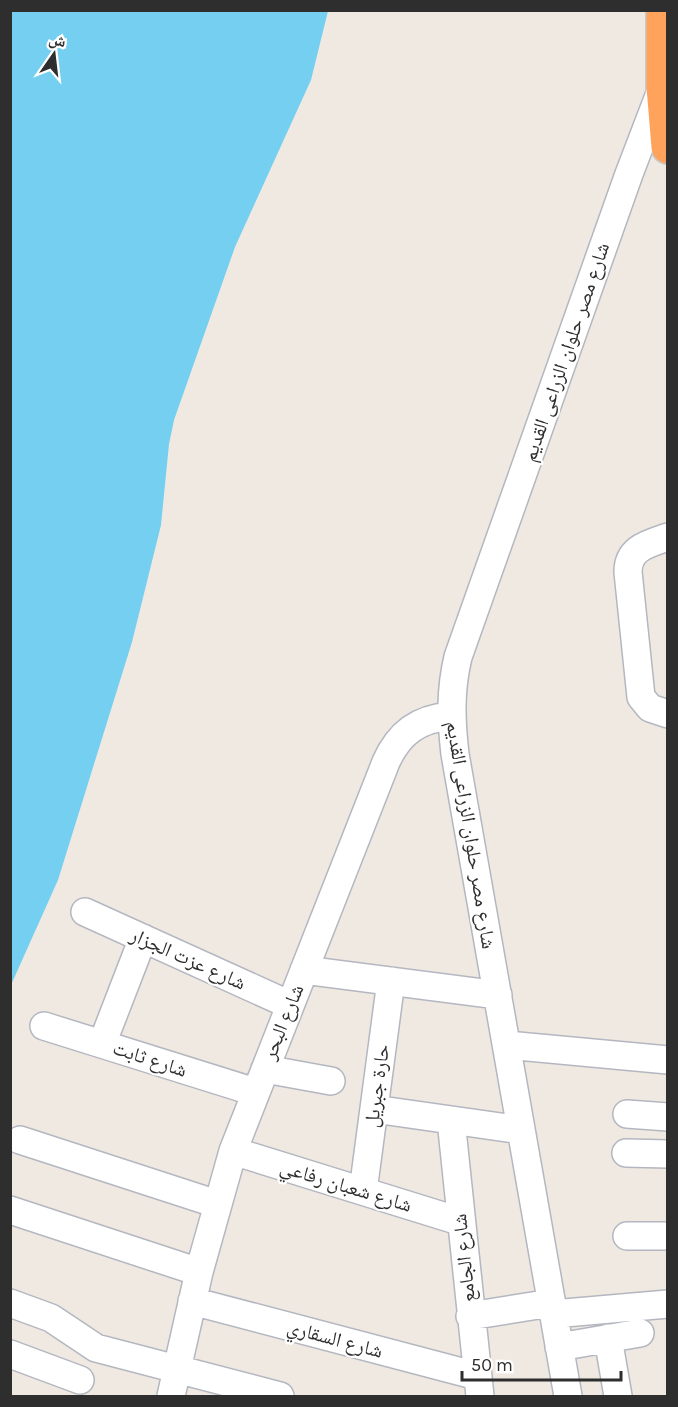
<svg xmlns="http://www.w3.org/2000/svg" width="678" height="1407" viewBox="0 0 678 1407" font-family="Karla,'Noto Naskh Arabic',sans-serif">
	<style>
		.water { fill: #75cff0 }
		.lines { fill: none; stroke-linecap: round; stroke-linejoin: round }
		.minor-casing { stroke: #b4b7c1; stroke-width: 30 }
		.highway-casing { stroke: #c9c9c9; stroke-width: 36 }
		.minor { stroke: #fff; stroke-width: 27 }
		.highway { stroke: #ffa35c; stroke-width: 33 }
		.labels { text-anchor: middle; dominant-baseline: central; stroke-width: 4.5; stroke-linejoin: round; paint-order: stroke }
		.street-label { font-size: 20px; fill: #2e2e2e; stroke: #fff }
	</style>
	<rect width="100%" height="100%" fill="#efe9e1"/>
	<!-- water -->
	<path class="water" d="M11,10L328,11L311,80L235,247L174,420L169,444L161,525L132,642L58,880L11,985Z"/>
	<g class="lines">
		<defs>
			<path id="minor" d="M668,537C648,544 628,548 628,572L641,697L650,708L668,714
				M85,912L290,1005
				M304,970L498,995
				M44,1026L255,1092
				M102,1044L143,938
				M507,1045L668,1060
				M265,1069L331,1081
				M374,1109L521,1130
				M627,1114L668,1117
				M451,1120L480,1396
				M20,1140L217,1204
				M233,1151L459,1221
				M626,1153L668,1154
				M363,1191L391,981
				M10,1210L199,1272
				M627,1236H668
				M192,1301L477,1376
				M10,1303L51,1318L96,1348L280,1396
				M553,1314L668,1304
				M470,1316L551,1303
				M608,1338L618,1396
				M559,1347L640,1333
				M10,1354L80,1380
				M171,1396L199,1272L233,1151L386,762C399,733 418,719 450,716
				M568,1396L455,754C451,719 450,691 458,657L629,174L662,88"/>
			<path id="highway" d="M663,10V87L668,147"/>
		</defs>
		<!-- minor casing -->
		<use href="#minor" class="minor-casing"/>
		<!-- highway casing -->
		<use href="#highway" class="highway-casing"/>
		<!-- minor -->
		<use href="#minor" class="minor"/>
		<!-- highway -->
		<use href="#highway" class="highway"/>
	</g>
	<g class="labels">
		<!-- street labels -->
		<g class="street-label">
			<text transform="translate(566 352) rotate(-71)">شارع مصر حلوان الزراعى القديم</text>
			<text transform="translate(471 835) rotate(81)">شارع مصر حلوان الزراعى القديم</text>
			<text transform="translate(188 959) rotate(24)">شارع عزت الجزار</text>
			<text transform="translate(283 1022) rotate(-68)">شارع البحر</text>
			<text transform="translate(150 1059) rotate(18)">شارع ثابت</text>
			<text transform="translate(377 1086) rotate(-82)">حارة جبريل</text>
			<text transform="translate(346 1186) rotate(17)">شارع شعبان رفاعي</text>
			<text transform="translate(464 1258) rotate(-96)">شارع الجامع</text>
			<text transform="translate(335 1339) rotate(15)">شارع السقاري</text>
		</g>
	</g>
	<!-- border -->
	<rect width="678" height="1407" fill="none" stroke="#2e2e2e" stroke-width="24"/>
	<!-- north arrow -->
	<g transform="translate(54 54) rotate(14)" stroke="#ffffff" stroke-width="4.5" paint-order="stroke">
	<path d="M0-4.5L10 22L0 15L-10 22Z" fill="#2e2e2e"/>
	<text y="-9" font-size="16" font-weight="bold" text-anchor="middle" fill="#2e2e2e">ش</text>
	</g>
	<!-- scale -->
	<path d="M462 1371v9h159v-9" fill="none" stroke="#2e2e2e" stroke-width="3"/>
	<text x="471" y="1371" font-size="18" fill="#2e2e2e" stroke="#ffffff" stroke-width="4.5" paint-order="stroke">50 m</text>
</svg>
